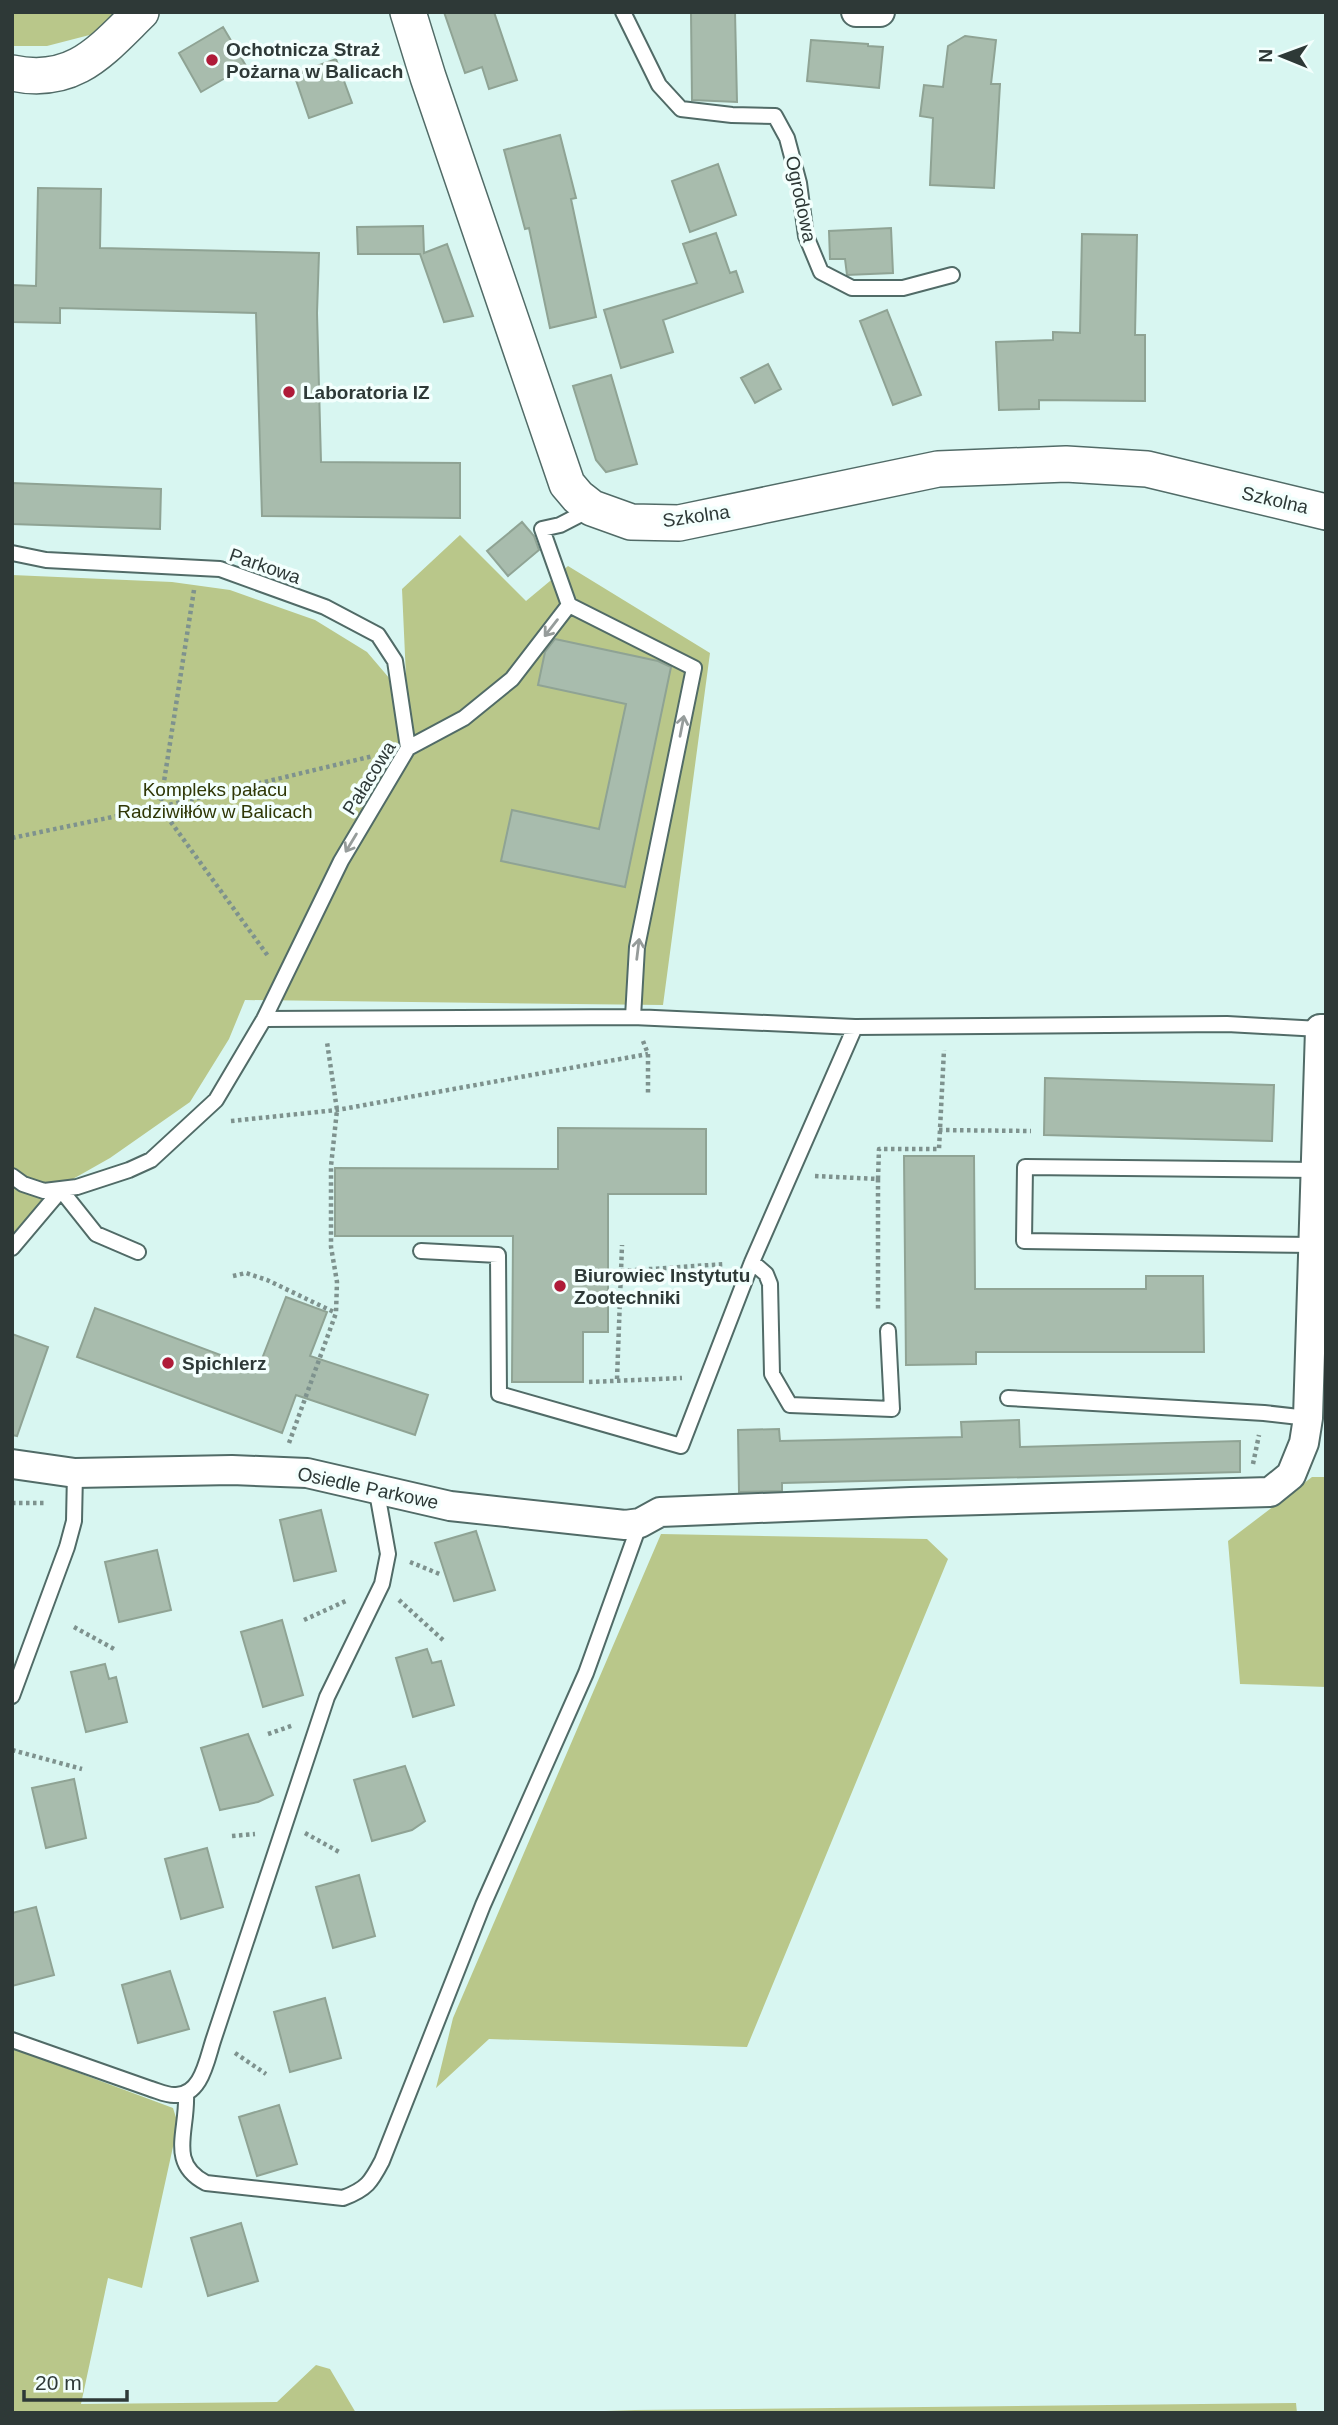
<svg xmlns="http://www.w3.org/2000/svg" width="1338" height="2425" viewBox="0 0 1338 2425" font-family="Arial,sans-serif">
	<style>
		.green { fill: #b9c78a }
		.building { fill: #a8bcad; stroke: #8fa394; stroke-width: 2 }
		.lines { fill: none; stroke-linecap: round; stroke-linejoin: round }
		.service-casing { stroke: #516b67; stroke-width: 18 }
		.minor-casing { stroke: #516b67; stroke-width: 32 }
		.tertiary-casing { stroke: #516b67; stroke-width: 38 }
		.path { stroke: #7e928e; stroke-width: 4.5; stroke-dasharray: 3.5 3.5; stroke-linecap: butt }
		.service { stroke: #fff; stroke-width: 14 }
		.minor { stroke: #fff; stroke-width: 28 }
		.tertiary { stroke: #fff; stroke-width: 35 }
		.oneway { stroke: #969c9b }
		.poi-dot { fill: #af1b38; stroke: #f3fffd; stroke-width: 2.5 }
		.labels { text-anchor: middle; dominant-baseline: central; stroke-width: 7; stroke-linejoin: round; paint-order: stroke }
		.poi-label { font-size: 19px; font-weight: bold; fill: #2e3937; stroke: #f3fffd; text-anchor: start }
		.street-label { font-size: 19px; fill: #2e3937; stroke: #f3fffd }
		.park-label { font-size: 19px; fill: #2f3706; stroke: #f3fffd }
	</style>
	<rect width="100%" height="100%" fill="#d8f6f1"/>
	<!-- green -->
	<path class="green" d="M12,12H113L105,31L47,46H12Z
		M460,535L526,601L568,566L710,653L663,1005L245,1000L229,1039L190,1102L110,1158L57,1188L12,1236V575L172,582L230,590L315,620L367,652L407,699L402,589Z
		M1312,1477H1326V1687L1240,1684L1228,1541Z
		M661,1534L927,1539L948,1559L747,2047L489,2039L436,2088L453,2018Z
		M12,2048L173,2108L178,2124L142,2288L108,2278L81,2404L277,2402L316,2365L330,2369L356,2413H12Z
		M1296,2403L1297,2413H545L635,2410Z"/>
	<!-- building -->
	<path class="building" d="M444,12H494L517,80L489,89L482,67L465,73Z
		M735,12L737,102L692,100L691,13Z
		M223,27L246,66L201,92L179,53Z
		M965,36L996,40L991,84H1000L994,188L930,185L933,118L920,116L924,85L943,87L948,46Z
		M811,40L868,44V46L883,47L879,88L807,81Z
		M336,59L352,103L309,118L294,74Z
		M560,135L576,198L571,199L596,317L550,328L529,228L525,229L504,150Z
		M718,164L736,215L690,232L672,181Z
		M38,188L101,189L100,248L319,253L317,313L321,462L460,463V518L262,516L256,313L60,308V323L12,322V285L36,286Z
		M423,226L424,253L447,244L473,316L444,322L420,254H358L357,227Z
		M891,228L893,273L847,275L845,259H830L829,231Z
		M716,233L730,273L736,271L743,292L663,320L673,352L621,368L604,310L697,283L683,244Z
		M1082,234L1137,235L1135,335H1145V401L1039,400V409L999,410L996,342L1053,340V332L1080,333Z
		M887,310L921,395L893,405L860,321Z
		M768,364L781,389L755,403L741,378Z
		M611,375L637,464L606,472L596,460L573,386Z
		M12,483L161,489L160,529L12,524Z
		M522,522L534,536L539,550L508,576L487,551Z
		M555,639L658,661L671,667L625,887L501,861L512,810L599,829L626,704L538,685L545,652Z
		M1045,1078L1274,1085L1272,1141L1044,1135Z
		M558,1128L706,1129V1194H608V1332H583V1382H512L513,1236H335V1168L558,1169Z
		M904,1156H974L975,1289H1146V1276H1203L1204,1352H976V1364L906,1365Z
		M286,1297L327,1312L310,1356L428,1395L415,1435L296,1395L282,1433L77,1357L95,1308L258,1369Z
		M12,1334L48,1347L17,1436L12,1435Z
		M1019,1420L1020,1447L1240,1441V1472L782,1483V1491L739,1492L738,1430L779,1429L780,1441L962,1437L961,1422Z
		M321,1510L336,1571L294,1581L280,1520Z
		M476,1531L495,1590L454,1601L435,1543Z
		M157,1550L171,1610L119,1622L105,1562Z
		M282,1620L303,1695L263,1707L241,1632Z
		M427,1649L432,1663L441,1661L454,1705L413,1717L396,1658Z
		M105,1664L109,1679L116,1677L127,1722L86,1732L71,1672Z
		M248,1734L273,1795L258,1802L220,1810L201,1748Z
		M405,1766L425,1821L412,1830L372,1841L354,1780Z
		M74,1779L86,1838L46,1848L32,1788Z
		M207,1848L223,1907L181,1919L165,1859Z
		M359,1875L375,1936L333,1948L316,1887Z
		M36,1907L54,1975L12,1986V1913Z
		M170,1971L189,2029L138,2043L122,1985Z
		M325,1998L341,2058L290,2072L274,2012Z
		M279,2105L297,2164L257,2176L239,2117Z
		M241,2223L258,2281L208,2296L191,2238Z"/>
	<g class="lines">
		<defs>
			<path id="service" d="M623,12L659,85L681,109L732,115L775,116L787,138L799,183L806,236L821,272L852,288H903L952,275
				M12,553L46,560L220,569L325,607L378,635L395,661L408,748
				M569,605L542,529L560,525L591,509
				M264,1019L633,1017L855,1027L1227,1024L1320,1029
				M12,1176L23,1184L44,1191L77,1187L129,1170L151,1160L216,1100L264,1019L341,861L408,748L464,718L512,679L569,605L694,668L637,947L633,1017
				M1313,1245L1024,1241L1025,1167L1315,1170
				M12,1248L61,1190L96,1234L138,1252
				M421,1251L498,1255L499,1394L681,1446L752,1262L855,1027
				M752,1262L766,1274L770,1284L772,1374L790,1405L892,1409L888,1331
				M1008,1398L1264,1413L1308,1418
				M12,1696L67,1547L74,1521L75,1473
				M12,2040L151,2089C158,2091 166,2095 174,2095C202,2097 207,2058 214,2038L327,1697L382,1584L388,1554L376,1487
				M186,2094C188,2131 167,2163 206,2183L343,2198C367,2189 371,2182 382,2161L483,1905L586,1673L640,1523"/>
			<path id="minor" d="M856,12H880
				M12,1464L75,1473L232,1470L307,1473L450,1506L625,1525L640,1523L660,1512L911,1502L1270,1492L1291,1475L1304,1443L1308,1418L1320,1029H1326"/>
			<path id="tertiary" d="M408,12L428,77L567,484L578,497L592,508L631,522L679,523L938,469L1066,464L1147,469L1326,512
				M12,73C74,86 101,51 141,12"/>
		</defs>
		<!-- service casing -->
		<use href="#service" class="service-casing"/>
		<!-- minor casing -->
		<use href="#minor" class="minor-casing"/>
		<!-- tertiary casing -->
		<use href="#tertiary" class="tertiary-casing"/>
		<!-- path -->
		<path class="path" d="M194,590L160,807L268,956
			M12,838L160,807L373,756
			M643,1041L648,1054V1095
			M231,1121L337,1110L648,1054
			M939,1130L1031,1131
			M815,1176L878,1179V1309
			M878,1179L879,1149H939L944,1050
			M621,1271L725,1264
			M233,1276L246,1273L267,1280L336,1313
			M617,1379L622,1245
			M589,1382L682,1378
			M289,1443L336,1313L337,1282L331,1247V1166L337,1110L327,1042
			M1253,1464L1259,1435
			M12,1503H47
			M410,1562L442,1575
			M399,1600L443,1640
			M304,1620L348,1600
			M74,1627L116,1650
			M268,1734L294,1725
			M12,1750L82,1769
			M305,1833L341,1853
			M232,1836L255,1834
			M235,2053L266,2074"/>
		<!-- service -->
		<use href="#service" class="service"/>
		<!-- minor -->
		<use href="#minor" class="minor"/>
		<!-- tertiary -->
		<use href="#tertiary" class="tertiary"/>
	</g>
	<!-- one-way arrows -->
	<defs><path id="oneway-shaft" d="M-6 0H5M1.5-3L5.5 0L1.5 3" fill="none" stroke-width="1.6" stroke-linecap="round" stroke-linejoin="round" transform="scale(1.75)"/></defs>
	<g class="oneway">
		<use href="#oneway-shaft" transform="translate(551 628) rotate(128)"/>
		<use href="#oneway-shaft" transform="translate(682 726) rotate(-79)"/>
		<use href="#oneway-shaft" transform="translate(351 843) rotate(121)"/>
		<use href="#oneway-shaft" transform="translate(638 949) rotate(-83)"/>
	</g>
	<!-- markers -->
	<g class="poi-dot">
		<circle cx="212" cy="60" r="7"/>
		<circle cx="289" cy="392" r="7"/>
		<circle cx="560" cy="1286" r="7"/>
		<circle cx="168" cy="1363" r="7"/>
	</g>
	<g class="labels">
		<!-- poi labels -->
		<g class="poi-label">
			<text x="226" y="49">Ochotnicza Straż<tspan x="226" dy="22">Pożarna w Balicach</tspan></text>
			<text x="303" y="392">Laboratoria IZ</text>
			<text x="574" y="1275">Biurowiec Instytutu<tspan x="574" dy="22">Zootechniki</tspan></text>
			<text x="182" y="1363">Spichlerz</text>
		</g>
		<!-- street labels -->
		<g class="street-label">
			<text transform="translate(801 199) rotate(78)">Ogrodowa</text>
			<text transform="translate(1275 500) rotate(13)">Szkolna</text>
			<text transform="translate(696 516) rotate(-8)">Szkolna</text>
			<text transform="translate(265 566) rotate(19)">Parkowa</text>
			<text transform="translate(369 778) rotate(-58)">Pałacowa</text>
			<text transform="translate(368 1488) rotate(12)">Osiedle Parkowe</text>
		</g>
		<!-- park labels -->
		<g class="park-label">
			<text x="215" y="789">Kompleks pałacu<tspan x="215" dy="22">Radziwiłłów w Balicach</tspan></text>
		</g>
	</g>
	<!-- border -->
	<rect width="1338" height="2425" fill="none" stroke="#2e3937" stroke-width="28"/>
	<!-- north arrow -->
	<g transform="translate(1282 56) rotate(271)" stroke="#f3fffd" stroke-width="5" paint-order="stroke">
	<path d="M0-5L12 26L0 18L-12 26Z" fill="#2e3937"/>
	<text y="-10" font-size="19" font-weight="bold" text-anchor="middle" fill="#2e3937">N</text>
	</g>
	<!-- scale -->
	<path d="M24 2390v10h103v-10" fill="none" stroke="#2e3937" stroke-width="3.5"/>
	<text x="35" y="2390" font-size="21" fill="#2e3937" stroke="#f3fffd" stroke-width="5" paint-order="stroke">20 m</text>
</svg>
